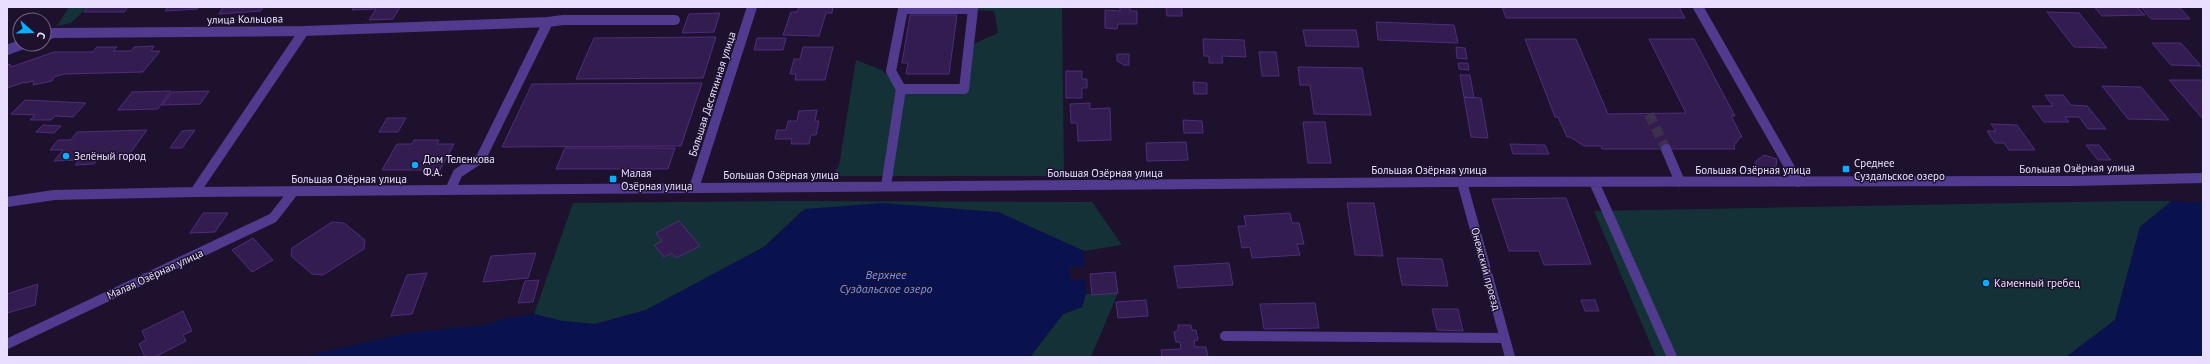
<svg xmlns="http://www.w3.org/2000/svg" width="2210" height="364" viewBox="0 0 2210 364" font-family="'PT Sans',sans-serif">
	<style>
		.green { fill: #143138 }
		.water { fill: #09124f }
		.pier { fill: #1d112e }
		.building { fill: #331c50; stroke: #4f2d7c }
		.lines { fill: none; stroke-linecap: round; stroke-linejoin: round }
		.minor-tunnel { stroke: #3c304d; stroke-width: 10; stroke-dasharray: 10 5; stroke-linecap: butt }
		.minor { stroke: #513b8e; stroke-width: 10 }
		.poi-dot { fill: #0aaeff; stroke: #1d112e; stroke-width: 1.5 }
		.labels { text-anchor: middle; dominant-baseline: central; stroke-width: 3; stroke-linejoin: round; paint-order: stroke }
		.street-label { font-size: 11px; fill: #e9deff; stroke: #1d112e }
		.poi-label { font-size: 11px; fill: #e9deff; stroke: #1d112e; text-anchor: start }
		.water-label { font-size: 12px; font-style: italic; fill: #6c99ff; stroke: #1d112e }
	</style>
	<rect width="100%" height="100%" fill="#1d112e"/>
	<!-- green -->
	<path class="green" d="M69,7H88L71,23L57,26Z
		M926,7H1062L1064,176H832L839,166L856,60L882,70L901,89H964L969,46L998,33L994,11Z
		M787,201L1092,202L1122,245L1084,251L998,212L802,211L764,247L646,310L595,324L562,321L534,314L573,203Z
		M2129,201H2172L2140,227L2115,320L2066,357H1656L1594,211Z
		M1118,293L1091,357H1030L1063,314L1082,307L1086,294Z"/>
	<!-- water -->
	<path class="water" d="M2172,201L2203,203V357H2066L2115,320L2140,227Z
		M883,203L998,212L1084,251L1086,294L1082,307L1063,314L1030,357H310L314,354L408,333L484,325L508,318L534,314L562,321L595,324L646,310L764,247L805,209Z"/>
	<!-- pier -->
	<path class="pier" d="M1087,266V280H1070V267Z"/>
	<!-- building -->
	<path class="building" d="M88,7H128L124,12H84Z
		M168,7H199L197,9L165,11Z
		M223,7H263L261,11L219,14Z
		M343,7H400L393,19L369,20L376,9L352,10L354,7Z
		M799,7H833L832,13H826L819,36L783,35L791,12H797Z
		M1120,7H1130V11H1137V24H1118L1117,29L1105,28V10L1120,11Z
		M1166,7H1182V16H1167Z
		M1502,7H1679L1685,18H1506Z
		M2094,7H2137L2145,15L2102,16Z
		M2141,7H2179L2190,19H2151Z
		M2047,12L2079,13L2107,48L2074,47Z
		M720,13L714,32L682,33L689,14Z
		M910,15H957L949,74H906L908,63H902Z
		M1376,22L1454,25L1458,43L1378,40Z
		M1303,30H1356L1359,47L1306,46Z
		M716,37L703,78L576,79L594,38Z
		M757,38H786L783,50H754Z
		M1203,39L1244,40L1246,57L1222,56L1223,63H1209V56H1204Z
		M1525,39H1576L1608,114L1686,113L1649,39H1694L1735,116H1731L1742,137H1740L1734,146L1735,149H1602L1601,146H1584L1570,137H1567L1558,117H1555Z
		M2152,43H2181L2201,66L2171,65Z
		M154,46L151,51H160L143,72L64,74L54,77L52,81L33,85L34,81L25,83V82L7,88V65L10,64L11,67L54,52H93L97,47H117L113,51H131L134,47Z
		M803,47H833L825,80H795L796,74H790L794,59H800Z
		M1456,47L1465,48L1467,59L1457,58Z
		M1259,52H1276L1279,76H1262Z
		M1117,54H1129V65H1124L1117,61Z
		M1458,63H1468L1469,70L1459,69Z
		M1298,67L1362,68L1371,115L1314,114L1310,85H1300Z
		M1066,71H1082V79H1087V88H1082V98H1066Z
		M1460,75H1470L1474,98L1464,97Z
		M2169,80H2203V119Z
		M1193,82L1207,83V94H1194Z
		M702,83L681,146L502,147L532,84Z
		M2102,86L2141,87L2169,120L2128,119Z
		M171,91L158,109L118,110L132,92Z
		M209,91L200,104L162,105L172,92Z
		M2045,95H2063L2071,105L2087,106L2106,129H2088L2079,117H2065L2069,122H2044L2032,106H2053Z
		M1464,97L1481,98L1488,138L1471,137Z
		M25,100L86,103L73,117L55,116L51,120H30L35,115L11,114Z
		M1090,103V109L1110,108L1111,140L1078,141L1077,123H1071L1070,104Z
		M817,110L815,121H819L816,135H811L809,144H791L792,139H775L777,130H786L788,121H797L799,111Z
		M387,118H406L398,132H379Z
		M1183,120L1202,121L1203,133H1184Z
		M1303,122H1325L1331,163H1308Z
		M1991,124L2017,125L2035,150H2009L2004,143H1995L1987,131H1996Z
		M43,125L61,126L54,133L36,132Z
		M147,130L126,159H98L94,164L75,165L79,160L54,161L63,150H50L58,140H71L77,132Z
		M195,130L182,148H170L182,131Z
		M414,140H439L437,144H454L440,170H382L397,144H412Z
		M1186,142L1188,160L1147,161L1146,143Z
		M1510,144L1545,145L1549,154H1513Z
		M2086,145H2099L2111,160H2098Z
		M565,148H675L668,169H556Z
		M1764,155L1777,159L1776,166L1770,170H1760L1755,162Z
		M1566,198L1591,264L1544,265L1539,251H1509L1492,199Z
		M1347,203H1374L1383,256L1355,255Z
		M203,213H228L215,232L190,233Z
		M1290,213L1292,223H1299L1304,244H1297L1300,255L1252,258L1250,247L1242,248L1238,226H1246L1244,216Z
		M679,221L700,246L676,258L672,253L664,257L654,245L662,241L656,233Z
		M332,222L344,223L365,240L364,249L323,275L312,274L291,256L292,248Z
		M253,238L273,260L252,272L232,250Z
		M536,253L528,278L483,282L491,256Z
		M1397,258L1442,259L1448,286L1402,285Z
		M1229,263L1233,285L1178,288L1174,266Z
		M1115,272L1118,293L1092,295L1090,274Z
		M427,273L412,314L391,316L407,275Z
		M539,280L533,302L518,303L525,281Z
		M38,284L35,305L7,313V294Z
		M1146,300L1148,316L1118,318L1116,302Z
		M1581,300H1595L1599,311H1585Z
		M1315,303L1319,328L1264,329L1260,304Z
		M1432,309H1458L1463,331L1437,330Z
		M183,311L192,331L183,335L186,341L155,357H145L139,344L146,340L142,331Z
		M1178,325H1191L1192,330H1196L1198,340L1194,341L1195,347H1206L1208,357H1162L1161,350L1181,349L1180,342H1176L1174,332L1178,331Z"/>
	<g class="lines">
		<!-- minor-tunnel -->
		<path class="minor-tunnel" d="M1649,114L1666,149"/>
		<!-- minor -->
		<path class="minor" d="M1698,7L1798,182
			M903,9H973L964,89H901L891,71Z
			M44,37L53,33L304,31L548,22
			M7,50L23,44
			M1666,149L1680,182
			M1462,182L1510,357
			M1594,182L1672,357
			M886,186L901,89
			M694,188L752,7
			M450,190L458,173L481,158L548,22L563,20H675
			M195,192L304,31
			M7,202L54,195L195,192L1444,182L2074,181L2203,178
			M1225,336L1504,338
			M7,344L273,218L294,191"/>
	</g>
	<!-- markers -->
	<g class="poi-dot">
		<circle cx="66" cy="156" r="4"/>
		<circle cx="415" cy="165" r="4"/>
		<rect x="1842" y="165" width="8" height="8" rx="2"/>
		<rect x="609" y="175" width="8" height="8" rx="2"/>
		<circle cx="1986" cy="283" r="4"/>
	</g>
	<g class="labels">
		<!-- street labels -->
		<g class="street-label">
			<text transform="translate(245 19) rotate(-1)">улица Кольцова</text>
			<text transform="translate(712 94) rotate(-72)">Большая Десятинная улица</text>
			<text transform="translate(2077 168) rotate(-1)">Большая Озёрная улица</text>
			<text x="1429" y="170">Большая Озёрная улица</text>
			<text x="1753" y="170">Большая Озёрная улица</text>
			<text x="1105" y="173">Большая Озёрная улица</text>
			<text x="781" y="175">Большая Озёрная улица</text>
			<text x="349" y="179">Большая Озёрная улица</text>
			<text transform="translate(1486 269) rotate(75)">Онежский проезд</text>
			<text transform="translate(155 274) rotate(-25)">Малая Озёрная улица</text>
		</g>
		<!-- poi labels -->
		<g class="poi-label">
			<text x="74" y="156">Зелёный город</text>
			<text x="423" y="159">Дом Теленкова<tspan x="423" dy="13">Ф.А.</tspan></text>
			<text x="1854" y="163">Среднее<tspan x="1854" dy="13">Суздальское озеро</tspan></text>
			<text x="621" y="173">Малая<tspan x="621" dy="13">Озёрная улица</tspan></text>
			<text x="1994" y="283">Каменный гребец</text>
		</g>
		<!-- water labels -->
		<g class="water-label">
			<text x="886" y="274">Верхнее<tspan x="886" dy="14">Суздальское озеро</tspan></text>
		</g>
	</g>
	<!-- border -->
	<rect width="2210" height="364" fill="none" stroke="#e9deff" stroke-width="16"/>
	<!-- north arrow -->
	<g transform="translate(32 32) rotate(110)"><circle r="19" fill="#1d112e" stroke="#6f6382"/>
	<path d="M0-3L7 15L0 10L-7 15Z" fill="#0aaeff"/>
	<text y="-6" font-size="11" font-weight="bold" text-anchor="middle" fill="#e9deff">С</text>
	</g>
</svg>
